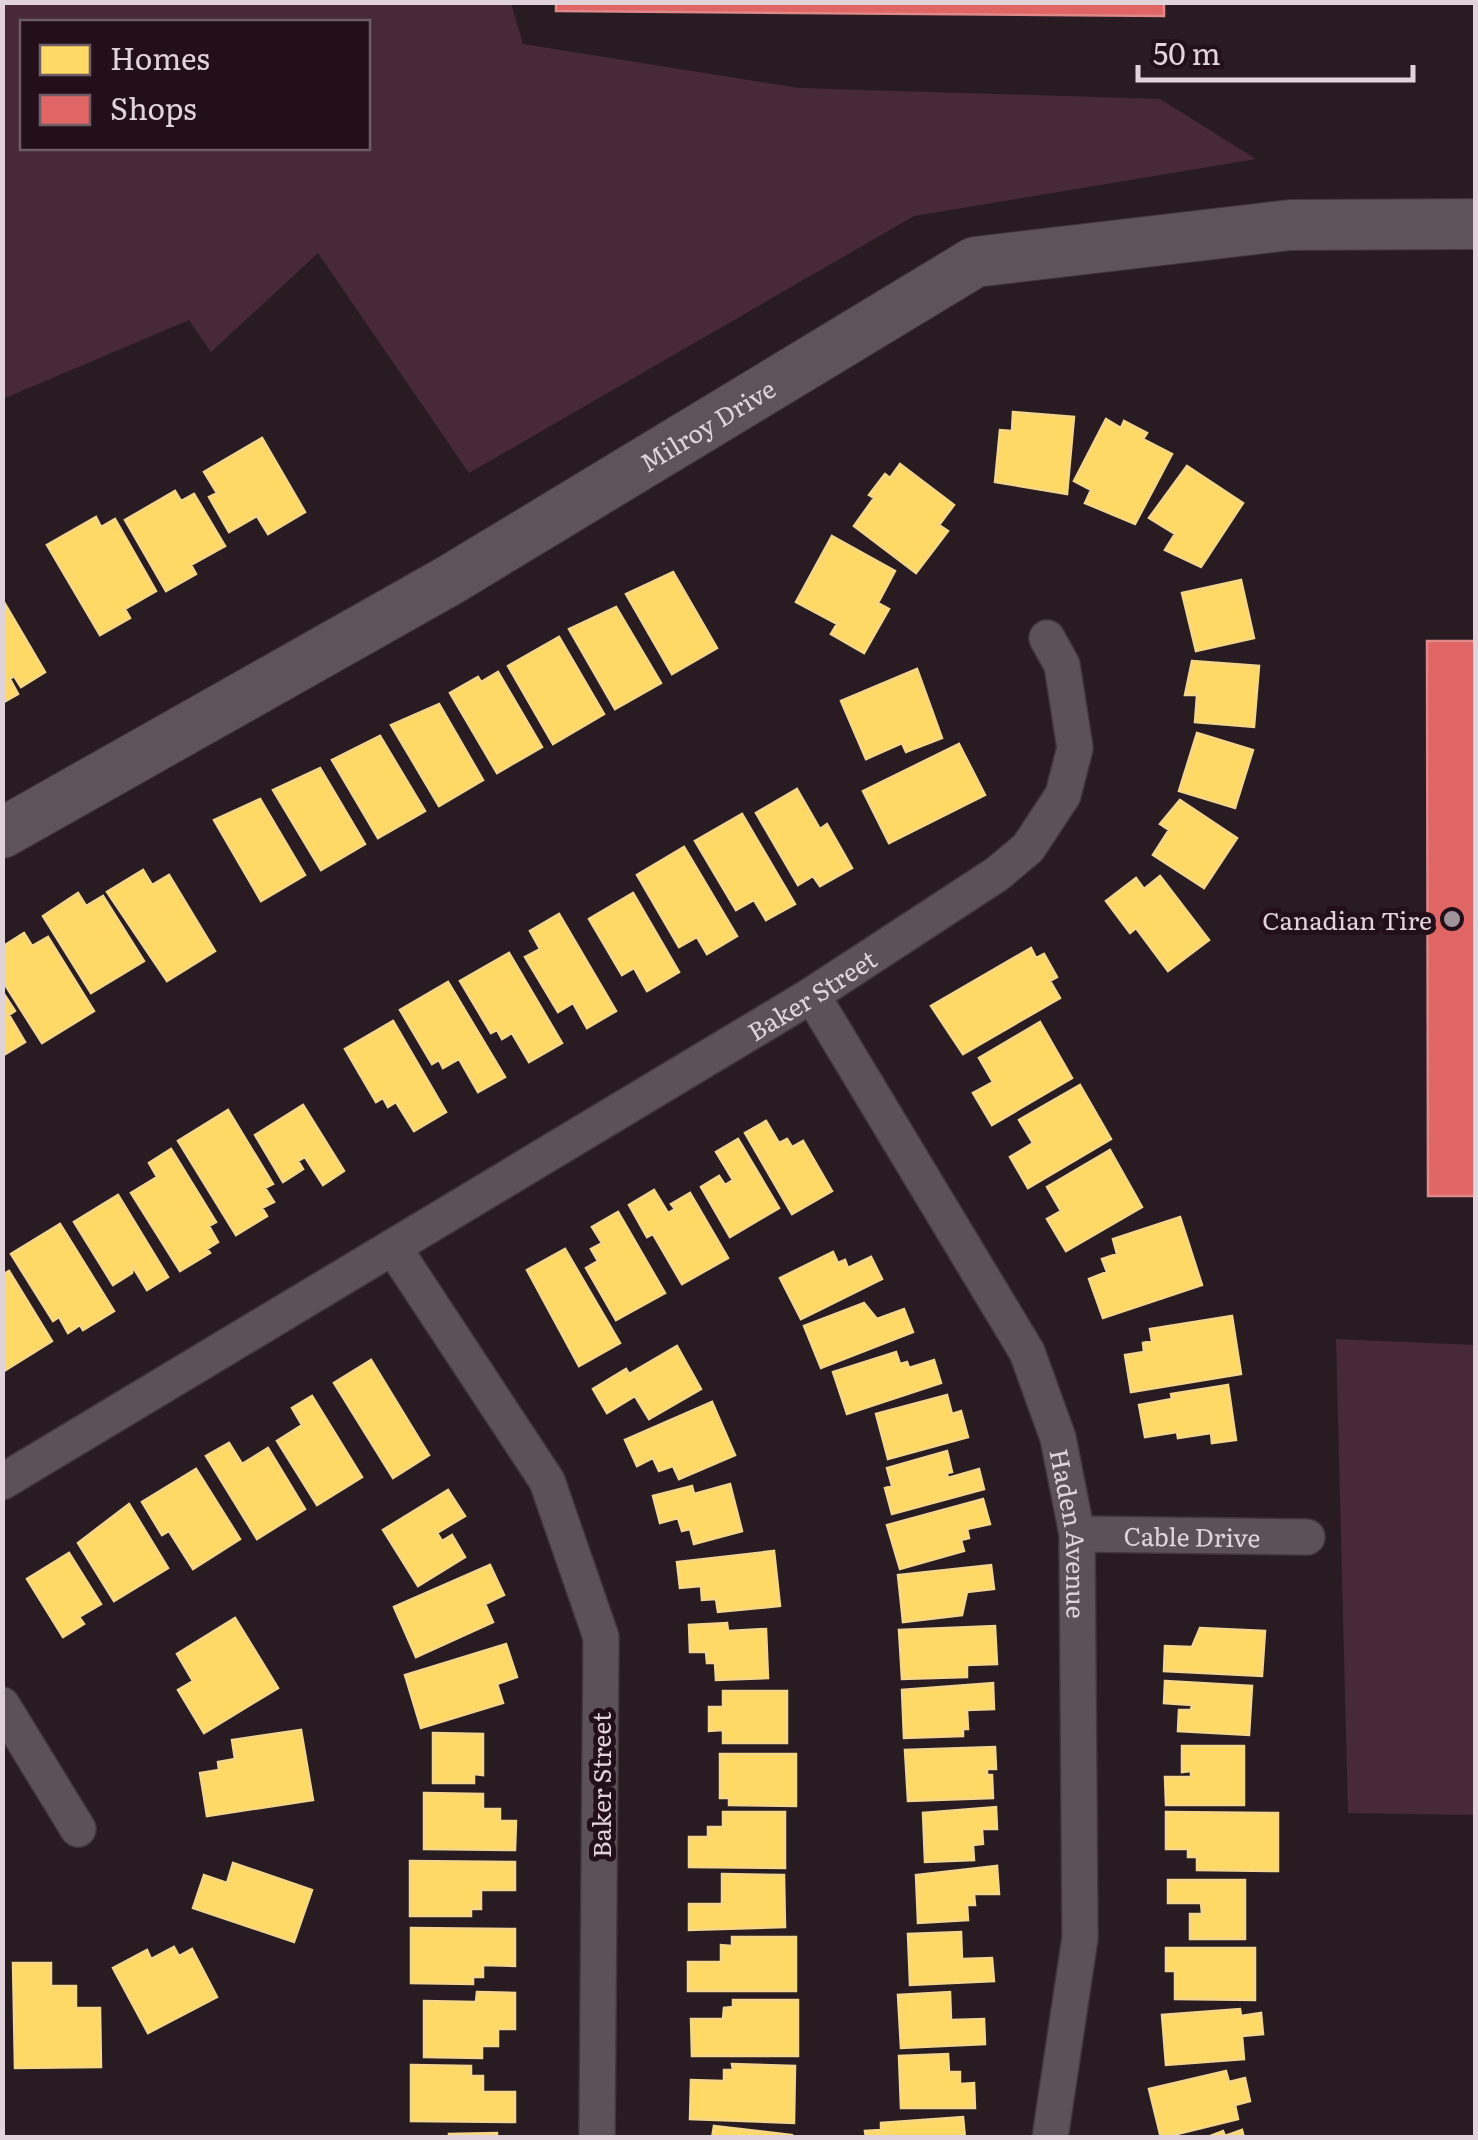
<svg xmlns="http://www.w3.org/2000/svg" width="1478" height="2140" viewBox="0 0 1478 2140" font-family="Literata,serif">
	<style>
		.green { fill: #47293a; fill-rule: evenodd }
		.homes { fill: #ffd966; stroke: #f6d789; stroke-width: 2.5 }
		.shops { fill: #e06666; stroke: #e08789; stroke-width: 2.5 }
		.lines { fill: none; stroke-linecap: round; stroke-linejoin: round }
		.street-casing { stroke: #41363c; stroke-width: 38 }
		.secondary-casing { stroke: #41363c; stroke-width: 52 }
		.street { stroke: #5b5156; stroke-width: 35 }
		.secondary { stroke: #5e5359; stroke-width: 50 }
		.poi-dot { fill: #a0939a; stroke: #220f1a; stroke-width: 4 }
		.labels { text-anchor: middle; dominant-baseline: central; stroke-width: 10; stroke-linejoin: round; paint-order: stroke }
		.street-label { font-size: 25px; fill: #e1d3da; stroke: #220f1a }
		.poi-label { font-size: 25px; fill: #e1d3da; stroke: #220f1a; text-anchor: end }
	</style>
	<rect width="100%" height="100%" fill="#281c22"/>
	<!-- green -->
	<path class="green" d="M3,2L511,3L523,44L799,88L1160,99L1256,159L914,216L469,473L318,253L211,352L189,320L3,399ZM368,22V148H22V22Z
		M1336,1339L1475,1345V1815L1348,1813Z"/>
	<!-- homes -->
	<path class="homes" d="M1013,412L1074,417L1067,494L995,482L1000,430L1012,431Z
		M1106,419L1121,428L1124,421L1147,433L1143,439L1172,454L1135,524L1085,503L1091,490L1074,481Z
		M262,438L305,512L268,534L257,516L229,532L209,497L217,493L204,472Z
		M900,464L954,505L939,525L948,531L916,573L854,526L874,498L869,495L885,474L890,478Z
		M1187,466L1243,503L1201,567L1165,550L1175,534L1149,518Z
		M175,491L181,501L194,494L225,546L191,565L196,574L166,591L125,520Z
		M96,517L101,527L115,519L156,591L125,609L130,618L100,635L47,545Z
		M832,536L895,571L878,603L889,609L864,653L831,634L837,624L796,602Z
		M673,572L717,648L672,674L626,594Z
		M1241,580L1254,638L1196,651L1182,593Z
		M5,604L45,672L21,687L14,676L10,679L18,694L2,703Z
		M616,607L661,683L615,709L569,629Z
		M559,637L604,714L553,744L508,666Z
		M1192,661L1259,666L1254,727L1195,722L1197,695H1185Z
		M917,669L942,738L906,752L902,743L866,759L841,701Z
		M498,672L542,747L497,773L450,693L478,677L481,682Z
		M439,704L483,780L439,806L391,725Z
		M1197,733L1253,750L1235,808L1179,791Z
		M380,736L425,811L378,838L332,760Z
		M959,744L985,795L889,843L863,791Z
		M320,768L365,844L321,870L273,790Z
		M797,789L820,829L827,824L852,868L820,886L813,876L798,885L756,813Z
		M260,799L305,875L261,901L214,820Z
		M1180,800L1237,838L1204,888L1153,855L1169,830L1160,824Z
		M742,814L795,904L766,920L754,900L736,910L695,841Z
		M684,847L737,936L707,954L697,937L679,947L637,875Z
		M143,870L152,885L169,875L215,951L167,981L107,892Z
		M1160,876L1209,940L1168,971L1136,928L1130,933L1106,901L1136,878L1144,889Z
		M78,893L86,906L103,896L144,961L91,993L43,916Z
		M633,893L679,972L647,991L634,968L622,975L589,919Z
		M559,914L616,1011L587,1028L573,1003L558,1012L525,957L540,949L530,931Z
		M24,933L32,946L48,937L94,1011L42,1043L2,980V947Z
		M1031,948L1036,958L1044,954L1057,977L1050,981L1060,998L963,1054L931,1006Z
		M509,953L562,1043L529,1062L512,1033L502,1039L497,1030L491,1033L460,981Z
		M448,982L505,1077L478,1092L459,1059L443,1068L439,1060L432,1064L400,1010Z
		M2,991L15,1011L9,1015L25,1042L2,1056Z
		M393,1021L446,1112L414,1131L396,1102L388,1107L383,1098L376,1102L345,1049Z
		M1040,1022L1072,1078L992,1125L973,1093L993,1082L979,1058Z
		M1080,1085L1111,1139L1028,1188L1010,1157L1033,1143L1019,1120Z
		M303,1105L344,1171L323,1185L305,1157L298,1161L303,1169L283,1182L255,1135Z
		M228,1110L273,1184L265,1188L274,1202L262,1208L267,1216L236,1235L178,1141Z
		M766,1121L779,1143L787,1139L792,1147L803,1141L832,1191L792,1214L745,1133Z
		M738,1139L779,1208L730,1237L701,1187L719,1176L725,1185L733,1180L716,1152Z
		M171,1149L216,1222L209,1226L218,1242L207,1249L210,1253L180,1271L131,1193L157,1177L149,1163Z
		M1110,1150L1142,1207L1066,1251L1047,1219L1061,1211L1047,1187Z
		M654,1190L668,1213L675,1209L671,1204L690,1193L728,1258L682,1284L653,1234L647,1237L629,1205Z
		M118,1195L168,1277L147,1290L133,1267L132,1273L113,1285L74,1222Z
		M618,1212L665,1293L616,1320L586,1268L598,1261L591,1249L602,1243L592,1227Z
		M1180,1217L1202,1285L1103,1318L1089,1279L1107,1272L1102,1259L1117,1254L1113,1239Z
		M60,1224L114,1311L83,1330L80,1325L68,1333L59,1317L53,1321L11,1254Z
		M565,1249L620,1343L579,1366L527,1270Z
		M833,1252L838,1263L845,1260L848,1268L871,1257L882,1279L801,1319L780,1278Z
		M9,1271L52,1341L4,1371L2,1275Z
		M864,1303L877,1319L904,1309L913,1332L821,1368L804,1326Z
		M1232,1316L1241,1374L1131,1392L1125,1355L1144,1352L1143,1343L1152,1341L1150,1329Z
		M677,1346L701,1389L649,1419L635,1396L607,1413L593,1389L626,1369L629,1374Z
		M896,1352L900,1364L907,1362L909,1368L934,1360L941,1383L847,1414L833,1372Z
		M371,1360L429,1455L393,1478L334,1383Z
		M1228,1385L1236,1440L1212,1443L1211,1433L1178,1438L1177,1432L1145,1437L1139,1405L1172,1399L1171,1394Z
		M947,1395L952,1414L961,1411L968,1437L888,1459L876,1414Z
		M312,1396L362,1477L317,1505L277,1441L302,1425L292,1408Z
		M712,1402L735,1455L679,1479L673,1466L659,1471L653,1458L637,1466L625,1440Z
		M229,1443L242,1464L268,1448L305,1509L257,1539L206,1456Z
		M947,1451L952,1472L947,1473L948,1478L979,1469L984,1489L892,1514L885,1488L892,1486L887,1468Z
		M196,1469L240,1539L193,1569L169,1531L162,1535L142,1502Z
		M730,1484L742,1531L694,1544L690,1529L682,1531L678,1518L660,1523L653,1496L692,1486L694,1494Z
		M448,1490L465,1516L437,1533L442,1541L452,1535L465,1557L418,1586L383,1530Z
		M983,1499L990,1524L967,1529L969,1538L961,1540L964,1551L900,1569L887,1525Z
		M129,1504L168,1568L114,1601L78,1543Z
		M774,1551L780,1606L718,1612L716,1599L702,1600L701,1586L680,1588L677,1562Z
		M69,1553L101,1604L79,1617L84,1624L63,1637L27,1579Z
		M490,1565L504,1595L485,1604L493,1622L416,1657L394,1607Z
		M991,1565L994,1589L967,1592L962,1615L903,1622L898,1575Z
		M235,1618L278,1688L204,1733L178,1690L193,1681L177,1654Z
		M727,1623L728,1631L766,1629L768,1678L716,1680L715,1663H707L706,1652H690L689,1625Z
		M995,1626L997,1664L967,1665V1677L902,1679L899,1630Z
		M1200,1628L1265,1631L1262,1676L1164,1671L1165,1646L1192,1647Z
		M506,1644L517,1677L497,1684L503,1703L421,1728L405,1675Z
		M1165,1681L1252,1686L1249,1735L1178,1731L1179,1710H1191L1192,1705L1164,1703Z
		M993,1683L994,1709L967,1710L968,1729H963V1736L904,1738L902,1690Z
		M723,1691H787V1743H723V1730L709,1731V1707H723Z
		M301,1730L313,1800L207,1816L200,1773L219,1770L218,1762L235,1759L232,1740Z
		M433,1733L483,1734V1775L474,1774V1783H433Z
		M1182,1746H1244V1805H1166L1165,1777H1191V1771L1182,1772Z
		M995,1747L996,1769H987V1775H992L993,1798L908,1801L905,1750Z
		M720,1754H796V1806L729,1805V1798H720Z
		M424,1793L483,1794V1809H500V1821H516L515,1850L424,1849Z
		M996,1807L997,1829H982L983,1844L973,1845L974,1860L925,1862L923,1813Z
		M723,1812H785V1868L689,1867V1837H708V1827H723Z
		M1166,1812L1278,1813V1871L1197,1870V1857H1188V1849H1166Z
		M410,1861L515,1862V1890H481V1909H471V1916H410Z
		M233,1863L312,1890L294,1942L193,1908L204,1875L227,1883Z
		M997,1866L999,1894H974L975,1905H967L968,1920L918,1923L916,1875Z
		M722,1874L784,1875L785,1927L689,1930V1904H722Z
		M1168,1880H1245V1939H1190V1914H1202L1201,1903H1168Z
		M411,1928L515,1929V1966L483,1965V1977H473V1984L411,1983Z
		M961,1932L962,1959L992,1958L994,1981L910,1985L908,1934Z
		M732,1937H796V1991H688V1962H721V1945L732,1946Z
		M174,1947L179,1956L192,1949L217,1997L148,2033L113,1968L147,1950L151,1959Z
		M1166,1948H1255V2000L1175,1999V1971H1166Z
		M13,1963H51V1986H76V2008H100L101,2067L15,2068Z
		M477,1992L515,1993V2029H498V2046H482V2058L424,2057V2001L476,2002Z
		M950,1992L951,2020L984,2019L985,2044L901,2048L898,1995Z
		M733,2000H798V2056H692L691,2019H723L724,2008L733,2007Z
		M1240,2009L1241,2016L1261,2013L1263,2034L1242,2036L1244,2059L1166,2065L1162,2015Z
		M948,2054L949,2072H960V2084L974,2083L975,2108H901L899,2056Z
		M732,2064L795,2066L794,2123L690,2119L691,2080L724,2081V2070H733Z
		M411,2065L471,2066V2076H483V2092H515V2122L411,2121Z
		M1226,2071L1229,2082L1245,2078L1250,2101L1235,2105L1238,2119L1161,2138L1149,2089Z
		M963,2117L965,2138H866L865,2131L881,2130V2123Z
		M714,2126L792,2135V2138H712Z
		M1242,2130L1244,2138H1205L1223,2131L1225,2136Z
		M497,2133V2138H449V2134Z"/>
	<!-- shops -->
	<path class="shops" d="M556,2H1164V16L556,11Z
		M1427,641H1476V1196H1428Z"/>
	<g class="lines">
		<defs>
			<g id="street">
				<path id="s1" d="M812,995L1027,1352L1058,1438L1077,1534L1080,1938L1050,2138"/>
				<path d="M393,1247L547,1481L601,1637L597,2138"/>
				<path id="s2" d="M2,1482L812,995L997,874L1028,848L1063,795L1075,748L1062,665L1047,638"/>
				<path id="s3" d="M1077,1534L1307,1537"/>
				<path d="M2,1705L78,1829"/>
			</g>
			<g id="secondary">
				<path id="s4" d="M2,833L450,580L975,262L1290,225L1476,224"/>
			</g>
		</defs>
		<!-- street casing -->
		<use href="#street" class="street-casing"/>
		<!-- secondary casing -->
		<use href="#secondary" class="secondary-casing"/>
		<!-- street -->
		<use href="#street" class="street"/>
		<!-- secondary -->
		<use href="#secondary" class="secondary"/>
	</g>
	<!-- markers -->
	<circle class="poi-dot" cx="1452" cy="919" r="10"/>
	<g class="labels">
		<!-- street labels -->
		<g class="street-label">
			<text stroke="none"><textPath href="#s4" startOffset="815">Milroy Drive</textPath></text>
			<text stroke="none"><textPath href="#s2" startOffset="945">Baker Street</textPath></text>
			<text stroke="none"><textPath href="#s1" startOffset="605">Haden Avenue</textPath></text>
			<text stroke="none"><textPath href="#s3" startOffset="115">Cable Drive</textPath></text>
			<text transform="translate(600 1785) rotate(-90)">Baker Street</text>
		</g>
		<!-- poi labels -->
		<g class="poi-label">
			<text x="1432" y="919">Canadian Tire</text>
		</g>
	</g>
	<!-- border -->
	<rect width="1478" height="2140" fill="none" stroke="#e1d3da" stroke-width="10"/>
	<!-- legend -->
	<rect x="20" y="20" width="350" height="130" fill="#220f1a" stroke="#6e5d67" stroke-width="2.5"/>
	<rect x="40" y="45" width="50" height="30" fill="#ffd966" stroke="#6e5d67" stroke-width="2.5"/>
	<text x="110" y="70" font-size="30" fill="#e1d3da">Homes</text>
	<rect x="40" y="95" width="50" height="30" fill="#e06666" stroke="#6e5d67" stroke-width="2.5"/>
	<text x="110" y="120" font-size="30" fill="#e1d3da">Shops</text>
	<!-- scale -->
	<path d="M1138 65v15h275v-15" fill="none" stroke="#e1d3da" stroke-width="5"/>
	<text x="1153" y="65" font-size="30" fill="#e1d3da" stroke="#220f1a" stroke-width="8" paint-order="stroke">50 m</text>
</svg>
